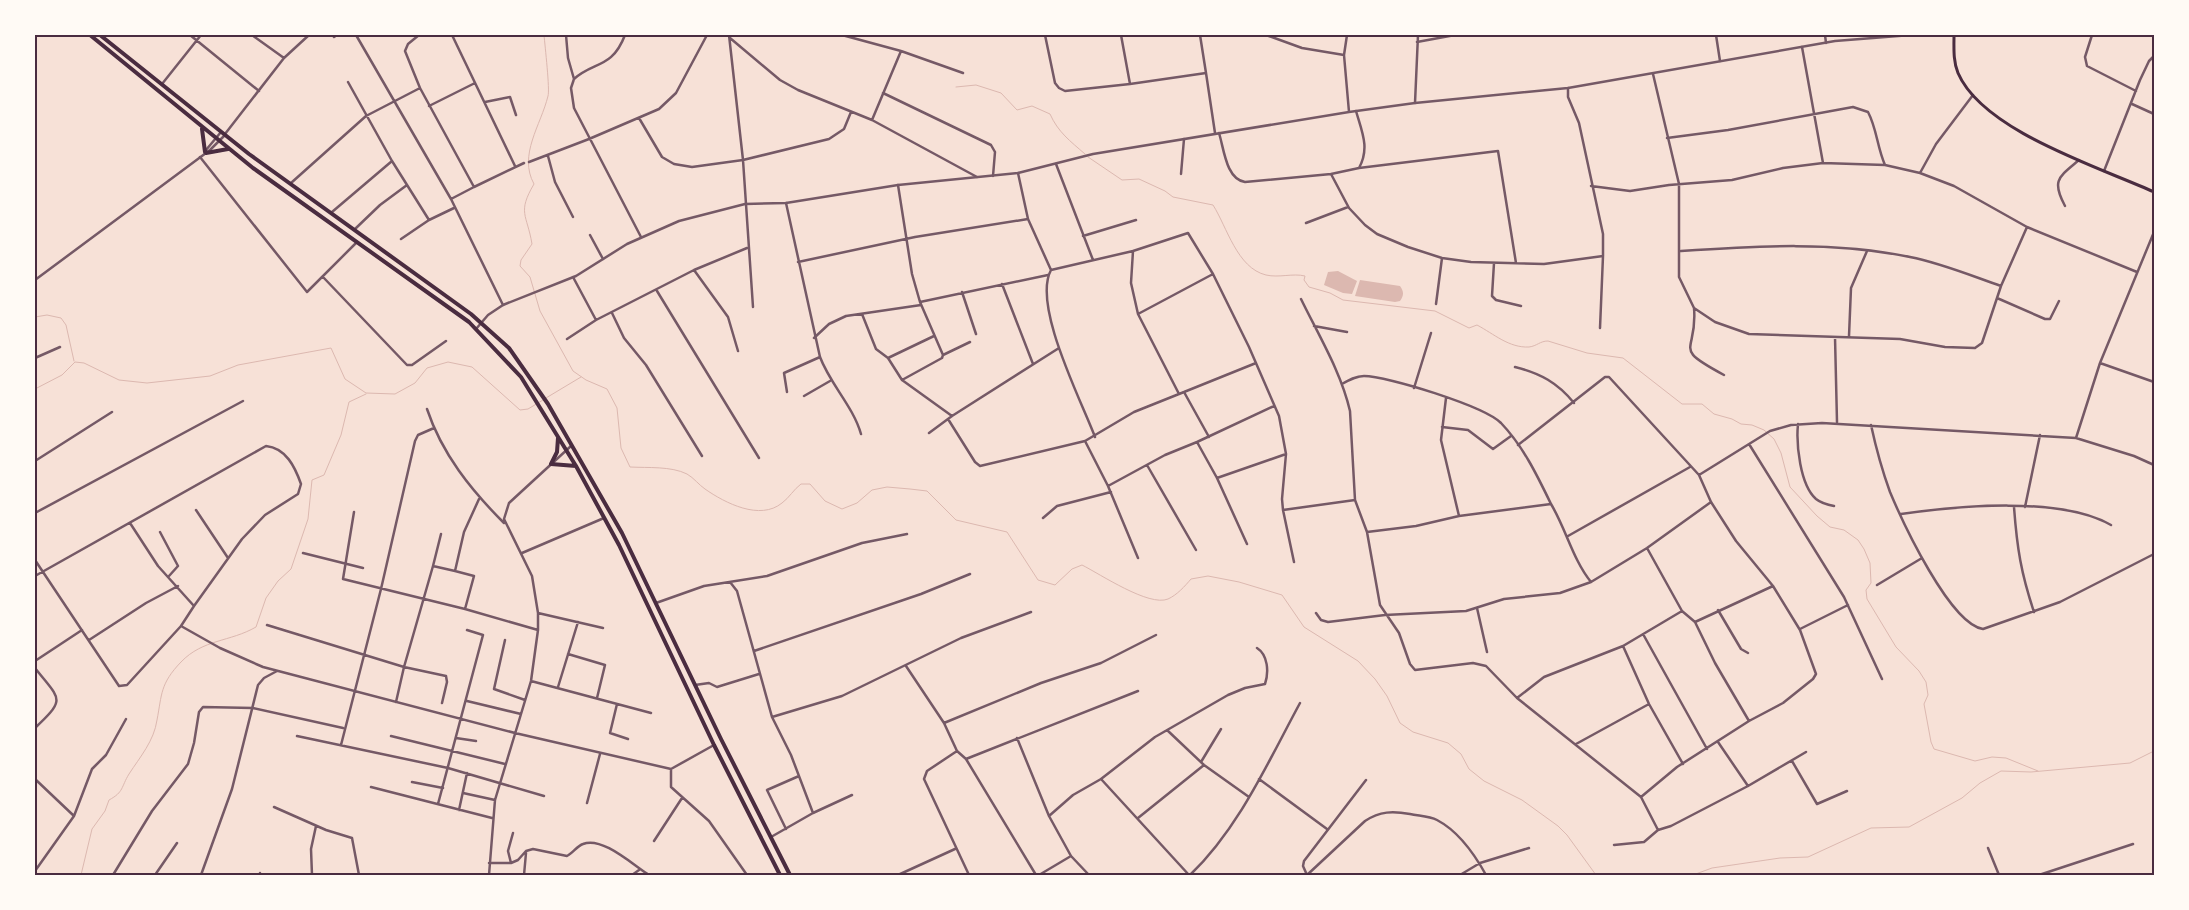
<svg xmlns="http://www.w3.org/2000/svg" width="2189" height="910" viewBox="0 0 2189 910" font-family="Bitter,serif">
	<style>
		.water { fill: #dcb8b0 }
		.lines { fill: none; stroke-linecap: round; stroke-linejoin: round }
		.stream { stroke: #dcb8b0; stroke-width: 1 }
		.minor { stroke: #755966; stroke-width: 2.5 }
		.tertiary { stroke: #755966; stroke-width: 2.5 }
		.secondary { stroke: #4a2c40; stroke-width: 3 }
		.trunk { stroke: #4a2c40; stroke-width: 4 }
		.neatline { fill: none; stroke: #4a2c40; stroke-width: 2 }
	</style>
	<rect width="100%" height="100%" fill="#f7e1d7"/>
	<!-- water -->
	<path class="water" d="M1338,271L1357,281L1352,294L1343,293L1324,285L1328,272Z
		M1360,280L1400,286C1404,292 1404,295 1400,301L1395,302L1355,296Z"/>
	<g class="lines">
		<!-- stream -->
		<path class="stream" d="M544,35C545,46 550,90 548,96C541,125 518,155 534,184C517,213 527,214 532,244L521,260L520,266L530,277L540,311L573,371L586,380L607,389L617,408L621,448L630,467C648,468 671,466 687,474C694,478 699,485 705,489C725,503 760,521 782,503C789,498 794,489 801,484H810L825,501L842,509L857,503L872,490L887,487L910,489L927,491L956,520L1007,532L1038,580L1055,585L1072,569L1082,565C1100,574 1149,607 1168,599C1177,595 1185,586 1191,579L1208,576L1239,582L1282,595L1304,627L1358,661L1375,679L1387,696L1400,723L1413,732L1448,743L1461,754L1469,769L1484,781L1522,800L1558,826L1567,835L1596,875
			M956,87L976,85L1001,93L1017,110L1032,106L1050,114C1058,132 1070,141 1085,154
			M1088,157L1122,180L1139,179L1165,191L1173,197L1213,205C1227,227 1237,268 1266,275C1279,278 1293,273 1305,276L1304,280L1309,287L1330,293L1343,300L1435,311L1469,328L1477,325C1494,334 1509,348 1529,347C1537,346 1540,341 1548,341L1587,353L1623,358L1682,404H1702L1714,414L1732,419L1741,424L1752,425L1764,430L1774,439L1781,453L1790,487L1817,516L1830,527L1844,530L1858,540L1864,549L1870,563L1871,583L1866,590L1867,599L1896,647L1919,671L1926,682L1928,695L1924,704L1931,742L1934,749L1975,761L1992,757L2006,758L2038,771
			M35,317L47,315L61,318L66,325L74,361
			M35,389L62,375L75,362L84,363L119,380L147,383L210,376L238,365L331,348L345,379L366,393L395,394L415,383L427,368L448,362L472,367L520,410L528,409L543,400
			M546,398L581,377
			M81,875L92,829L105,811L109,800C124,792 121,787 129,774C140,757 154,741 157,720C162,694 160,684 181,662C203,639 230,642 256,627L266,598L278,581L291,569L308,519L312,480L324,475L341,435L349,402L366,394
			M1693,875L1712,868L1780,858L1808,857L1871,828L1909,827L1962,798L1980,783L2001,771L2031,772L2130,763L2154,751"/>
		<!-- minor -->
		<path class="minor" d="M190,35L259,91
			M252,35L284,58L309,35
			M356,35L451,199L503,305
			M419,35L408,44L405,51L420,88
			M452,35L515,166
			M566,35L568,58L574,79
			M625,35C612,69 594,61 574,79L571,88L574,108L641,237
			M729,35L743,160L753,307
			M842,35L901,51L963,73
			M1045,35L1055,83L1059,88L1065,91L1130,84L1121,35
			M1716,35L1720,61
			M1825,35L1826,43
			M2092,35L2085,57L2087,66L2136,91
			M334,37L337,35
			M730,38L780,80L798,90L872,120L977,177
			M1417,42L1455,35
			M1802,47L1823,163
			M1206,73L1215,133
			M1653,74L1679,184V277L1694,308L1715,322L1749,334L1900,339L1945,347L1975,348L1982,343L2001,286L2027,227
			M348,82L392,161L429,220
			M162,84L201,35
			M1130,84L1206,73L1200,35
			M883,93L991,145L995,152L993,176
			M485,102L510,97L516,115
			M1415,103L1418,35
			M2132,104L2154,114
			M429,106L475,83
			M1356,111C1362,132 1370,148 1359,168L1331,174L1349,208L1365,225L1377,234L1408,247L1442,258L1471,262L1544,264L1603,256V234L1579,123L1568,97V88
			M639,118L662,157L674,164L692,167L743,160L829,139L844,129L851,112
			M872,120L901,51
			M1219,133C1224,149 1226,179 1245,182L1331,174
			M225,134L284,58
			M1667,138L1728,130L1853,107L1868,112C1877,129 1877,147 1885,165
			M548,156L555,182L573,217
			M200,157L307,292L357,242
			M529,162L589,139L659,109L676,93L707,35
			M1056,164L1093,260
			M1359,168L1498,151L1516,263
			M2104,171L2140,80L2149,61L2154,56
			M1018,173L1028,219L1051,270
			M1920,173L1936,144L1973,95
			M1181,174L1184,139
			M291,183L366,116L420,88L474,187L451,199
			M898,185L912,274L920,302L943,355L942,358L902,380L952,416
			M1591,186L1630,191L1669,185L1732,180L1783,168L1823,163L1885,165L1920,173L1954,186L2027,227L2137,272
			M474,187L524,163
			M786,203L820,357C830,384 853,406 861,434
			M2065,206C2051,180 2059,177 2079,160
			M332,212L392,161
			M1306,223L1348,207
			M355,229L380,205L407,185
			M590,235L603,259
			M1083,236L1136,220
			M401,239L429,220L454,208
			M1681,251C1757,246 1835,241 1910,257C1941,263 1972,276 2001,286
			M798,262L915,237L1028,219
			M1494,263L1492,296L1496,300L1521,306
			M694,270L728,317L738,351
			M323,277L407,365H412L446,341
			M573,277L596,320
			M1002,284L1033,364
			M657,291L759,458
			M962,292L976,334
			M1997,298L2045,319H2050L2059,301
			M1301,299C1319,336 1341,372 1350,411L1355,500L1367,532L1416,526L1459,516L1551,504C1566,529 1573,560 1591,582L1647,548L1711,502
			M920,302L1048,275
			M1436,304L1442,258
			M1694,308C1698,354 1670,346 1724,375
			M612,313L624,338L646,365L702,456
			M862,314L876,349L888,358L902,380
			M1138,314L1131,283L1133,251L1188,233L1213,274
			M1314,326L1347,332
			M1600,328L1603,256
			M1849,336L1851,288L1867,251
			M1835,337L1837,422
			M814,338L829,324L846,316L921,305
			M567,339L596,320L694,270L747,248
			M943,355L970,342
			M35,358L60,347
			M888,358L934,336
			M2100,363L2154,382
			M1515,367C1540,373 1558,383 1574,403
			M1342,384C1349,380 1356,376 1364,376C1387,376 1484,406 1501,423C1523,446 1537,475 1551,504
			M1414,388L1431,333
			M787,392L784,373L820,357
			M1184,392L1134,412L1085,441L1108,486L1165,455L1197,442
			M1179,394L1138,314L1213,274L1249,347L1279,416L1286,454L1282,499L1283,510L1355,500
			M804,396L830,381
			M1446,398L1441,440L1459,516
			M427,409C442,454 471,490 504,523
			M948,419L975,462L980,466L1085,441
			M1798,424C1796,444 1800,485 1816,499C1821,503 1828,505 1834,506
			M1871,425C1876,448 1882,470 1890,492C1903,523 1950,624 1983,629L2060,602L2154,554
			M1442,427L1468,430L1493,449L1511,436
			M929,433L952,416L1059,348
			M1095,437C1081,400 1032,305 1051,270L1133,251
			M1209,437L1184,392L1256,363
			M2076,438L2100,363L2154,232
			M1749,444L1844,597L1882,679
			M1518,445L1605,377H1609L1699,475
			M35,461L112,412
			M1147,465L1196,550
			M1217,478L1286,454
			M1108,486L1138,558
			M2014,507C2017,548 2021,573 2034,612
			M2025,507L2040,435
			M196,510L228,558
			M1283,510L1294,562
			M354,512L343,579L465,609L538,630
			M35,513L243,401
			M1901,514C1957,506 2061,496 2111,525
			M1043,518L1057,506L1111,492
			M130,523L158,566L194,606L181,626L220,648L263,667L515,733L671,769L714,745
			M160,532L178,566L169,576
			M1367,532L1380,605L1399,633L1410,664L1415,670L1473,663L1486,666L1517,698L1641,797
			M1568,536L1690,467
			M1247,544L1217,478L1197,442L1274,406
			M1647,548L1682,611L1695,622L1715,663L1749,721
			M303,553L363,568
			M522,553L604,518
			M35,560L119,686L127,685L181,626
			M433,566L441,534
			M35,576L266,446C286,448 295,467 301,484L298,494L265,515L242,539L194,606
			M730,582L737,591L772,717L791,755L813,813L771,837
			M1877,585L1922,558
			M656,603L704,586L767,576L862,543L907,534
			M1477,608L1487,652
			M465,609L474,576L455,571L464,532L479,499
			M1718,610L1741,649L1748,653
			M538,613L603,628
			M1316,613L1321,620L1328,622L1385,615L1466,611L1504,599L1560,593L1591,582
			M1695,622L1773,586
			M267,625L404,667L396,702
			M1800,629L1848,605
			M1643,634L1707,749
			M89,640L146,603L178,586
			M505,640L494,689L525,700
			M1623,646L1649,704L1683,764
			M754,651L921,594L970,574
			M568,654L605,665L597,698
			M35,661L82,630
			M906,666L944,723L957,751L966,759L1138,691
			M35,668C60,700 67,698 35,728
			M531,681L651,713
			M695,685L709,683L717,687L759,674
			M558,687L578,622
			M1517,698L1544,677L1623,646L1682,611
			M467,701L521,714
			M442,703L447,682L446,676L404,667L433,566L455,571
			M617,704L610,733L628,739
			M772,717L842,696L961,638L1031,612
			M944,723L1041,683L1101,663L1156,635
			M1167,730L1204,765L1249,797
			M297,736L448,768L544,796
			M391,736L505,764
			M456,738L476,741
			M1017,738L1049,816L1071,856L1089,875
			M1718,742L1748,786
			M1576,744L1649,704
			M341,745L381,589L415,441L418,435L434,428
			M957,751L927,771L924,779L969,875
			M966,759L1036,875
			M1792,761L1817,804L1847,791
			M1201,762L1221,729
			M671,769V787L709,821L747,875
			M35,779L74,816
			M1101,779L1189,875
			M1259,779L1327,829
			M412,782L443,788
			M371,787L492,818
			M463,793L495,800
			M587,803L600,754
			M438,804L483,635L467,630
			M274,807L326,830L352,838L359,875
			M459,810L467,773
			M813,813L852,795
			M1049,816L1073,795L1101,779L1155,737L1228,695L1245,688L1265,684C1269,672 1268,655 1257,648
			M1138,818L1204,765
			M786,829L767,790L799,776
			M1658,830L1641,797L1677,767L1749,721L1783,703L1813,679L1816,674L1800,630L1773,586L1736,541L1711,502L1699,475L1770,431L1791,425L1822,423L2076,438L2134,456L2154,465
			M654,841L682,798
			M1614,845L1644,842L1658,830L1671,826L1748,786L1806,752
			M1988,848L1999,875
			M489,863H511L518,860L526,851L533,849L567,856C573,853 577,846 583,844C602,836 633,865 649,875
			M511,863L508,851L513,833
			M35,871L74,816L92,769L106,755L126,719
			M260,873V875
			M113,875L152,811L188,764L194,743L199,712L203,707L253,708L343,728
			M155,875L177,843
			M201,875L232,789L258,685L264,678L277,671
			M312,875L311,849L316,826
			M489,875L495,800L531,681L538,630V613L532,576L504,519L509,503L571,446
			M524,875L526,853
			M632,875L639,870
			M898,875L955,849
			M1039,875L1071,856
			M1190,875C1239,828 1268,762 1300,703
			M1307,875L1365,821C1380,811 1393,811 1410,814C1419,816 1429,816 1437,820C1458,831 1475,855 1486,875
			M1307,875L1303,866L1304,861L1366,780
			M1460,875L1480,863L1529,848
			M2039,875L2133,844"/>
		<!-- tertiary -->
		<path class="tertiary" d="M1266,35L1302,48L1344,55
			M1347,35L1344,55L1349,112
			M206,150L221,132
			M35,280L210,150L225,135
			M476,329L488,315L503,305L576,276L627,244L679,221L745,204L786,203L898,185L1018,173L1093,154L1349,112L1415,103L1568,88L1835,41L1911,35"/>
		<!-- secondary -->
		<path class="secondary" d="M1954,35C1954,48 1953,61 1958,73C1983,131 2099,167 2154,192"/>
		<!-- trunk -->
		<path class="trunk" d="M90,35L253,168L469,322L521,377L576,466L619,545L714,745L780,875
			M100,35L249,154L471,314L509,348L548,404L622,533L721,739L790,875
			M202,129L205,152
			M206,153L228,149
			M551,464L557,452L558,438
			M551,464L576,466"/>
	</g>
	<!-- border -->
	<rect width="2189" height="910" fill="none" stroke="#fffaf5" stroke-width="72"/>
	<rect x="36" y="36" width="2117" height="838" class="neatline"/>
</svg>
